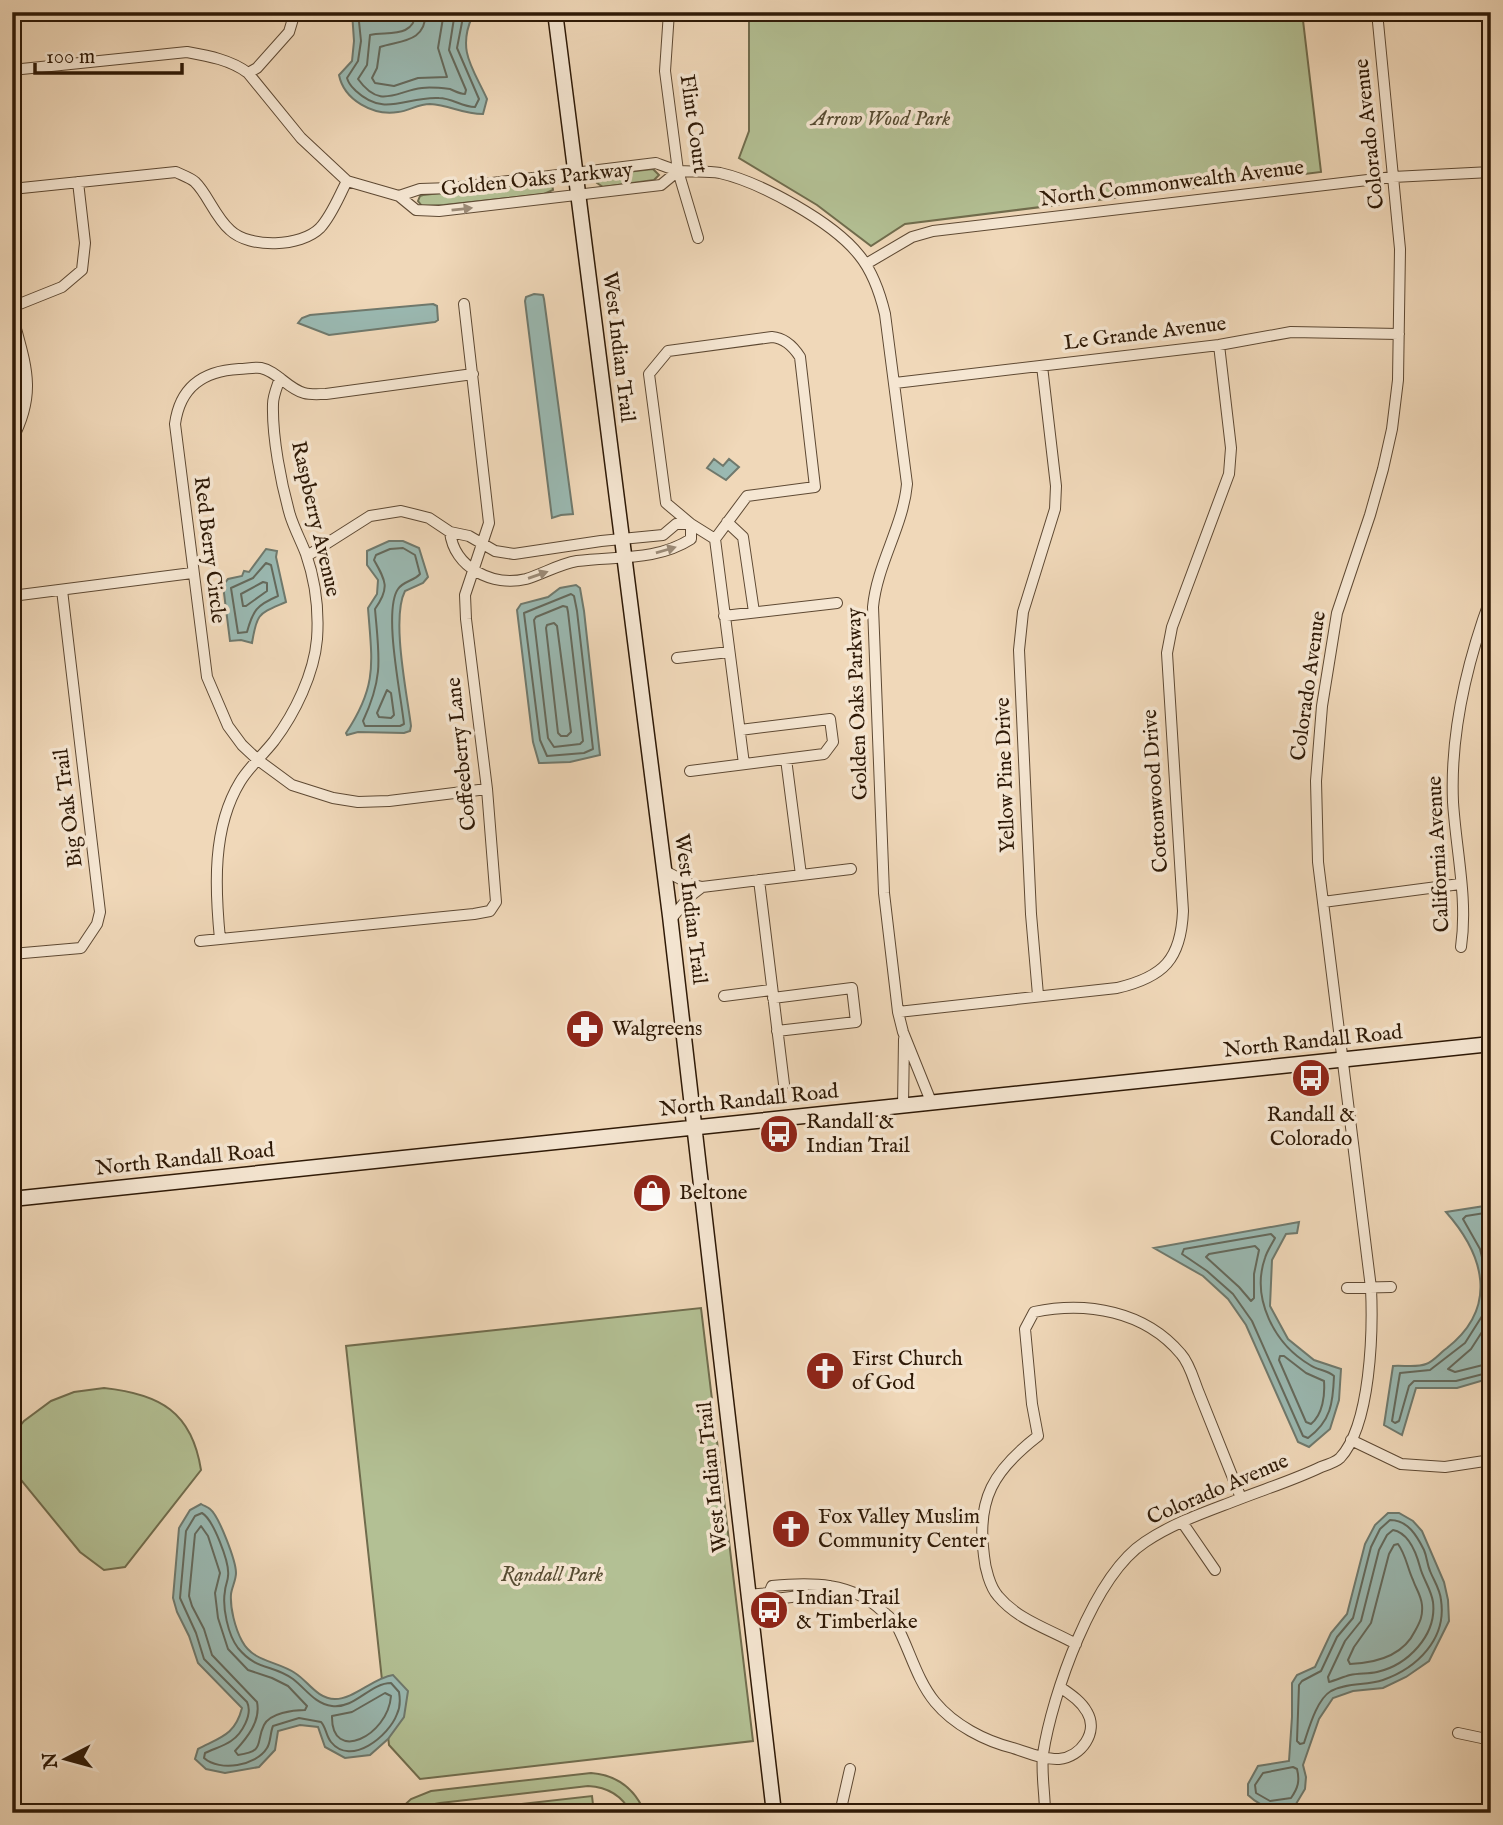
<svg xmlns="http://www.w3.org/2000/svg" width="1503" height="1825" viewBox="0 0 1503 1825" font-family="'IM FELL English',serif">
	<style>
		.green { fill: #b3c094; stroke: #706c4d; stroke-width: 2 }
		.water { fill: #9ab9b2; stroke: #6f796d; stroke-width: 2 }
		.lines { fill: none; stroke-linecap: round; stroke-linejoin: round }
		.shore { stroke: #64695c; stroke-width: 2 }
		.minor-casing { stroke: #5e4933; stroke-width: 12 }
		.secondary-casing { stroke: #2e1906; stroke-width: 17 }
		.minor { stroke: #f5e6d2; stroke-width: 10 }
		.secondary { stroke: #f5e6d2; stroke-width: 14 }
		.oneway { fill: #9b8a76 }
		.labels { text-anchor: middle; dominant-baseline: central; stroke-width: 7; stroke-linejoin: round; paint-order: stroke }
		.park-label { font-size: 21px; font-style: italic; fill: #564b31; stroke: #f5e6d2 }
		.street-label { font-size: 21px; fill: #2e1906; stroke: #f5e6d2 }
		.poi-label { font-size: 21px; fill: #2e1906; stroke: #f5e6d2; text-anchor: start }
	</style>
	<rect width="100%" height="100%" fill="#f0d8b9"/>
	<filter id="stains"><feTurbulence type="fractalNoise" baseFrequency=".00286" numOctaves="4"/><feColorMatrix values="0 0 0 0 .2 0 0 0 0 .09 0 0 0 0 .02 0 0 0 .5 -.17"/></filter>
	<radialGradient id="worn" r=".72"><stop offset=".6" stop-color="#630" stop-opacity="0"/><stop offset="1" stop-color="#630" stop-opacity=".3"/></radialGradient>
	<!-- green -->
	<path class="green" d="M749,12H1302L1321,172L905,224L871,246L817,205L739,158L749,131Z
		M653,169L659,175L654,180L603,187L597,183L601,175Z
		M547,181L552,184L553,190L544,194L444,205L422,206L418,201L420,196L423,195Z
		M701,1308L753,1741L420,1779L389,1745L346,1346Z
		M104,1388C160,1394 192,1412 201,1470L125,1567L104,1570L80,1552L12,1469V1436L24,1421L51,1401L74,1392Z
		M591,1773C617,1775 635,1789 645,1813H631C622,1795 607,1787 588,1786L440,1803C421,1806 416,1813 396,1813L411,1799L431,1791Z
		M592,1796L594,1813H442Z"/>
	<!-- water -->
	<path class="water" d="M352,12H372L381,19L398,17L403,12H469L472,17C457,51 473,68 487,99L483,114C462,114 450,105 430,104C418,104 409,111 398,112C373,116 344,100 339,75L352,61L354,41Z
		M534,294L543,295L544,299L573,514L561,515L552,518L525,301L526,297Z
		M433,304L437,306L438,320L435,322L329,335L298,323L302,318L310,315Z
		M714,459L723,466L729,459L739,467L726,480L707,468Z
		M389,541H403L419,548L428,577L423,583L405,591C391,618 407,694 411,726L410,731L404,733L358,732L347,735L346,733C378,685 372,662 368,608L377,594L378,580L367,565V551Z
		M266,549L277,551L276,557L286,602C259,614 257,612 252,643L241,640L230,641L223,585L228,579L242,576L244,571L249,572Z
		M576,585L580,588L584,611L600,755L570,762L542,763H539L533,742L517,610L521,604L548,597L560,588Z
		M1491,1205V1378L1457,1388H1416L1402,1435L1384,1425L1393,1366C1403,1365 1417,1368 1426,1364C1433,1362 1441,1352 1447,1348C1499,1307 1484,1255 1446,1212Z
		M1299,1222L1297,1233L1286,1234L1272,1260L1270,1306L1288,1339L1314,1360L1341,1369L1339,1400L1330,1429L1309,1447L1298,1442L1246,1325L1228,1299L1203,1276L1154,1248Z
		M201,1504C204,1506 208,1507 210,1509C219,1516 236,1561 236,1573C236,1580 232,1587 231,1594C230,1608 235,1628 242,1641C253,1662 277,1661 295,1673C308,1681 317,1699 335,1699C354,1699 373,1678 393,1675L408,1691L404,1717L388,1739L370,1755L345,1758L325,1747L318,1727L300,1725L278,1731L275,1750L259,1767L225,1773L206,1769L195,1759L198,1749C221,1737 235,1735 242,1708L198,1663L189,1636L177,1612L173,1598L179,1528L190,1510Z
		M1388,1513H1399L1413,1521L1422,1531L1444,1582L1448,1600L1449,1621L1429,1661L1406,1677L1383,1688L1353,1691L1333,1698L1319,1719L1303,1765L1306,1777L1305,1789L1296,1804C1276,1810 1264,1810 1248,1795V1784L1258,1766L1289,1761L1292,1717V1683L1297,1675L1315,1667L1331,1633L1347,1614L1365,1544L1375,1525Z"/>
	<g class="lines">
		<!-- shore -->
		<path class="shore" d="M358,12L361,41L358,61L347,78C349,85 352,87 356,91C385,118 406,96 439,98C452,98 462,107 475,107L479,99L457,48L464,12
			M416,12C414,39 387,31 370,35L367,65L358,79C380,110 396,91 422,88C430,87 441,88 450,89C455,91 459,94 465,94L466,90L449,50L455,12
			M426,12C425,43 402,40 380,47L377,68L372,78L375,83L394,86L418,78L447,77L438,48L444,12
			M403,548L415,555L420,574C414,581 403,581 398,589C383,611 401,695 404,724L400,726H365L363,721C384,676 379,657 375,609C390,588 386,581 374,560L376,555L390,549Z
			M266,563L271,565L278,596C257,605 253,610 247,632L238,633L231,588L253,578Z
			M263,582L267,583V591L246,606H243L241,594Z
			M571,594L574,596L577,611L593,749L584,753L547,756L540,740L524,613Z
			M563,606L567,607L568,612L583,741L580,744L554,747L548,738L534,620L536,617Z
			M554,623L557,626L571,732L567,736H561L558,733L546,628L547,625Z
			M387,690L391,693L394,715L391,718L379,717L377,713Z
			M1491,1212L1466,1216L1463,1219L1480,1249L1487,1278L1484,1313L1465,1343L1430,1370L1400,1373L1392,1421L1395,1423L1399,1421L1409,1386L1414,1381H1456L1491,1372
			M1271,1234L1275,1238C1272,1244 1267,1251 1265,1258C1251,1298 1274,1344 1310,1365C1317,1370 1327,1370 1334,1376C1333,1403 1331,1421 1308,1438L1303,1436L1252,1321L1233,1294L1207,1271L1182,1254L1184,1249Z
			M1255,1246L1259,1250L1254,1274V1298L1251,1301L1239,1287L1206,1257L1209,1254Z
			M1491,1318L1471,1349L1448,1369L1455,1372L1491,1363
			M1280,1356H1284L1306,1373L1324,1381C1325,1395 1323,1414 1311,1424L1306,1422L1279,1360Z
			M202,1513C213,1519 230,1563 228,1576C228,1581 225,1586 225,1591C222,1607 228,1635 238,1648C257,1671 272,1664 293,1679C306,1689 315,1704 332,1706C355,1709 370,1683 391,1683L399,1692C400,1698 400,1708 397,1714C389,1736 351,1767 331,1742C326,1736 326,1727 321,1722L299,1718L273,1726C270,1733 271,1742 267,1748C256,1766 220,1772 204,1758L205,1753C213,1749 224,1746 231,1741C242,1734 253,1714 247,1702L204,1659L196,1633L180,1598L186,1531L195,1516Z
			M1390,1520C1408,1520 1417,1536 1424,1550C1427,1557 1427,1564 1430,1571C1434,1581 1440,1589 1441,1600C1447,1639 1417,1668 1383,1680C1366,1686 1348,1682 1331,1691C1317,1699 1309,1728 1304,1743L1300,1744L1297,1741L1299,1685L1302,1681L1321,1671L1337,1637L1353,1618L1371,1547L1380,1529Z
			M201,1526L208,1536L220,1573L215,1593L218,1618L228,1649L248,1670L272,1678L288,1686L307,1706L305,1710C293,1710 270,1713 264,1725C255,1743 266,1751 238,1755L235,1751C247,1738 261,1721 257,1702L212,1655L204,1629L192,1606L189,1596L195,1534Z
			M1393,1530C1409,1533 1416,1552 1420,1567C1423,1579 1431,1589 1433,1602C1437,1635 1408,1665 1377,1672C1368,1674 1359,1673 1350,1675C1343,1677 1336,1680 1329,1682L1328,1677L1345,1641L1361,1621L1379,1550L1387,1535Z
			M1398,1544C1406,1555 1407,1567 1413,1580C1416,1589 1421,1595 1422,1605C1423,1616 1420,1622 1415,1631C1403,1656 1376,1663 1350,1664L1348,1660L1354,1647L1371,1623L1389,1554L1394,1545Z
			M385,1693L391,1696C388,1736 331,1764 332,1716L352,1712Z
			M1293,1767L1297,1769C1300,1781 1298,1788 1291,1798L1270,1801L1256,1793L1255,1785L1263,1773Z"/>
		<defs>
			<path id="minor" d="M669,12L665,71L678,171L698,238
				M12,70L187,52C209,56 231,60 248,73L301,138L347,181L399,196L416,210L439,211L661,185L678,171
				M248,73L257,68L289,32L295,12
				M12,189L176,172C182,175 191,178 195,182C207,193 215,217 230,230C250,249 301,247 320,228C332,215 339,196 347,181
				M399,196L420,189L451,188L656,163C664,166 673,170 682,171C694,172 707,171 720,173C760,182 833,222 859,255C873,272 880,293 885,314L907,484C903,527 877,564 873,607L884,893L898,1012L903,1032L932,1104
				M866,264L912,237L933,231L1393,177L1491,172
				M12,307L62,287L82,270L85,243L78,182
				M12,314C25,364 38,391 12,440
				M772,337C785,338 793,346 800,357L815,487L747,496L715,539L691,524L666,503L649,374L668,351Z
				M473,374L326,394C319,394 311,395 304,393C288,389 277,371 261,368C254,367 246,369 239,369C203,371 180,387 175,424L207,677L228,726L242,745L258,760L292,785L333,798L358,802L389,801L487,789
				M895,383L1219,345L1291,332L1399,334
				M727,522L743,537L754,612
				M450,532C454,568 493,587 526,579C543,574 559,564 577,561C616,556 657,561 691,539V524
				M715,539L744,764
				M307,556L370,516L401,511L429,518L450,532L469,536L495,551L514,554L601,541L663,535L676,524H691
				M12,596L192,573
				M724,616L837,603
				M677,658L729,652
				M786,759L801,875
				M690,771L824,754L833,742L830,719L740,730
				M665,871L690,884L702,887L851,869
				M759,880L784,1084
				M1323,902L1460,884
				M671,919L689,897L702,887
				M220,939C215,888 212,828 240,782C249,767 263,755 274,741C295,713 314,674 317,639C319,611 315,580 306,554C301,541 294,528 290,515C281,483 272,437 273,404C273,396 277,387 280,378
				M200,941L474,914L490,911L496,902L487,789L466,619L465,595L489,523L464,304
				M1461,947C1468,899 1456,850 1453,802C1450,732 1467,662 1491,597
				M12,954L81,948L97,924L100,912L62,590
				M1038,995L1031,914L1019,650L1023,612L1055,509L1056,486L1042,366
				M724,996L771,990
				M773,998L852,988L856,1022L777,1031
				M898,1012L1117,988C1164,977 1181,959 1183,911L1167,653L1172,627L1229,474L1231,448L1219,345
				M903,1106L904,1039
				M1347,1288L1391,1287
				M1351,1440L1401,1464L1445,1467L1491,1460
				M1182,1522L1215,1570
				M769,1593L775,1599L816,1594L830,1586
				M747,1595L769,1593L772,1586C811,1582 852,1582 882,1611C887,1615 894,1620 897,1626C910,1651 917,1680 935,1702C954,1725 985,1741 1013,1748C1026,1752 1045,1760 1059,1759C1081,1757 1099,1732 1087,1712C1081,1701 1070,1694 1060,1687
				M1076,1644C1049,1629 1018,1620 998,1596C990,1587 985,1568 984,1556C976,1499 994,1470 1038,1436L1032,1404L1025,1329L1034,1312C1087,1301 1145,1311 1181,1354C1190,1364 1194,1381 1199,1393C1213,1428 1227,1463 1241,1498
				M1458,1733L1491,1740
				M840,1813L850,1769
				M1045,1813C1045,1794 1041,1773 1043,1754C1052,1695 1093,1576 1145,1542C1173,1523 1206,1512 1237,1500C1265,1489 1294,1480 1321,1467C1327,1465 1336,1462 1340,1458C1371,1425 1373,1331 1371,1288L1318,862L1316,781L1322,706L1337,613L1370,515L1383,469L1392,429L1398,380L1400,249L1377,12"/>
			<path id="secondary" d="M555,12C592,314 634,615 670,916C706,1215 737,1514 774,1813
				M12,1199L1491,1044"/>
		</defs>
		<!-- minor casing -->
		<use href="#minor" class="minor-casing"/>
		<!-- secondary casing -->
		<use href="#secondary" class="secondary-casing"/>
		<!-- minor -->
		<use href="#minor" class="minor"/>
		<!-- secondary -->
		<use href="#secondary" class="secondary"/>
	</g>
	<!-- one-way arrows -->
	<defs><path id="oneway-solid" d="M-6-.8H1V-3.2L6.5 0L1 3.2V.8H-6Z" transform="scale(1.75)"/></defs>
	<g class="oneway">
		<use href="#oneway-solid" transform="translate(462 209) rotate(-6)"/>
		<use href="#oneway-solid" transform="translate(666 550) rotate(-16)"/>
		<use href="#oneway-solid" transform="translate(538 575) rotate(-19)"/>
	</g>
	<!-- icons -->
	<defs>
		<symbol id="pharmacy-disc" viewBox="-11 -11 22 22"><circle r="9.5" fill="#8f2418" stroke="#f5e6d2"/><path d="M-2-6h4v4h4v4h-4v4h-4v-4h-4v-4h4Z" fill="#fff"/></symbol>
		<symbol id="bus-disc" viewBox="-11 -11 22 22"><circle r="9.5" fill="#8f2418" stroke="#f5e6d2"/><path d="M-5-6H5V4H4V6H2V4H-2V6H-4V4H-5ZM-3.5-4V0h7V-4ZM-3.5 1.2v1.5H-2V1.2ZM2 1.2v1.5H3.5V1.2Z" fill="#fff"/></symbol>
		<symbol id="shop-disc" viewBox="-11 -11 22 22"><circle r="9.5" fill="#8f2418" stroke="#f5e6d2"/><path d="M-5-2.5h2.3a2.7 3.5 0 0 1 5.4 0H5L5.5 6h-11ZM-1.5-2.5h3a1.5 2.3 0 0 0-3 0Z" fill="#fff"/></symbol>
		<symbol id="church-disc" viewBox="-11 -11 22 22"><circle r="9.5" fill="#8f2418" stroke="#f5e6d2"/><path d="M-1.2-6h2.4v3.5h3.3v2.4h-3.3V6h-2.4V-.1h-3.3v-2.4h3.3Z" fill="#fff"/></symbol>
	</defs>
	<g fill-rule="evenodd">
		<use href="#pharmacy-disc" x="563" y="1007" width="44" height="44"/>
		<use href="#bus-disc" x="1289" y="1056" width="44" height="44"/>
		<use href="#bus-disc" x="757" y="1112" width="44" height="44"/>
		<use href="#shop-disc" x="630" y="1171" width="44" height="44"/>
		<use href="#church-disc" x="803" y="1349" width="44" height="44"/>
		<use href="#church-disc" x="769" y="1507" width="44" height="44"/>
		<use href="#bus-disc" x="747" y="1588" width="44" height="44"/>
	</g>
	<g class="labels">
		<!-- park labels -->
		<g class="park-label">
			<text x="881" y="119">Arrow Wood Park</text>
			<text x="552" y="1575">Randall Park</text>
		</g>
		<!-- street labels -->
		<g class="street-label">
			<text transform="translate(693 124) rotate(82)">Flint Court</text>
			<text transform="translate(1370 134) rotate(-96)">Colorado Avenue</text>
			<text transform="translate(537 180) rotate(-6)">Golden Oaks Parkway</text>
			<text transform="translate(1172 184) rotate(-7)">North Commonwealth Avenue</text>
			<text transform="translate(1145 334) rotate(-7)">Le Grande Avenue</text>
			<text transform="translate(618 347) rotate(83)">West Indian Trail</text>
			<text transform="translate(315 519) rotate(77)">Raspberry Avenue</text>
			<text transform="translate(209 550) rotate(83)">Red Berry Circle</text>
			<text transform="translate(1309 686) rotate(-82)">Colorado Avenue</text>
			<text transform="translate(858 704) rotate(-92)">Golden Oaks Parkway</text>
			<text transform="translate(462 754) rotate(-96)">Coffeeberry Lane</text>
			<text transform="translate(1006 775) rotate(-92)">Yellow Pine Drive</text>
			<text transform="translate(1156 791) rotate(-94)">Cottonwood Drive</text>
			<text transform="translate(69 808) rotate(-97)">Big Oak Trail</text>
			<text transform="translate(1439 854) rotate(-93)">California Avenue</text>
			<text transform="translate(690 909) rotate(83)">West Indian Trail</text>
			<text transform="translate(1313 1042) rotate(-6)">North Randall Road</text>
			<text transform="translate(749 1101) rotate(-6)">North Randall Road</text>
			<text transform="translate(185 1160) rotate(-6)">North Randall Road</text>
			<text transform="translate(713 1477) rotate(-96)">West Indian Trail</text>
			<text transform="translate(1218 1490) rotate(-23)">Colorado Avenue</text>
		</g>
		<!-- poi labels -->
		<g class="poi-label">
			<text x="612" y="1029">Walgreens</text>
			<text x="1311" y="1115" text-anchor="middle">Randall &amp;<tspan x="1311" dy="24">Colorado</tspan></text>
			<text x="806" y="1122">Randall &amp;<tspan x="806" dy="24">Indian Trail</tspan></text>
			<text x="679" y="1193">Beltone</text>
			<text x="852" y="1359">First Church<tspan x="852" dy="24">of God</tspan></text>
			<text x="818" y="1517">Fox Valley Muslim<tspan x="818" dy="24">Community Center</tspan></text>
			<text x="796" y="1598">Indian Trail<tspan x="796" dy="24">&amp; Timberlake</tspan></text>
		</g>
	</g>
	<!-- margin -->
	<rect width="1503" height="1825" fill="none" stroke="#f0d8b9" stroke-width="42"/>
	<rect x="14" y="14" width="1475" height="1797" fill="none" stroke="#2e1906" stroke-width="3.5"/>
	<rect x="21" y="21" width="1461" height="1783" fill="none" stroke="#2e1906" stroke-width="2"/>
	<!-- north arrow -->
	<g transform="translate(66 1759) rotate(264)" stroke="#f5e6d2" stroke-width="5" paint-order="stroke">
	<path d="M0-5L12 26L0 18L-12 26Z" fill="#2e1906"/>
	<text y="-10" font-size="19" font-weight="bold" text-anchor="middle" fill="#2e1906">N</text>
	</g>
	<!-- scale -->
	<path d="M35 63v10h147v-10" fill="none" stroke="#2e1906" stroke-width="3.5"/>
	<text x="46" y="63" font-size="21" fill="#2e1906" stroke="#f5e6d2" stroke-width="5" paint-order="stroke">100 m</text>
	<rect width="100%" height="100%" filter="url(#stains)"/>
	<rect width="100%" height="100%" fill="url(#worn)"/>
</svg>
